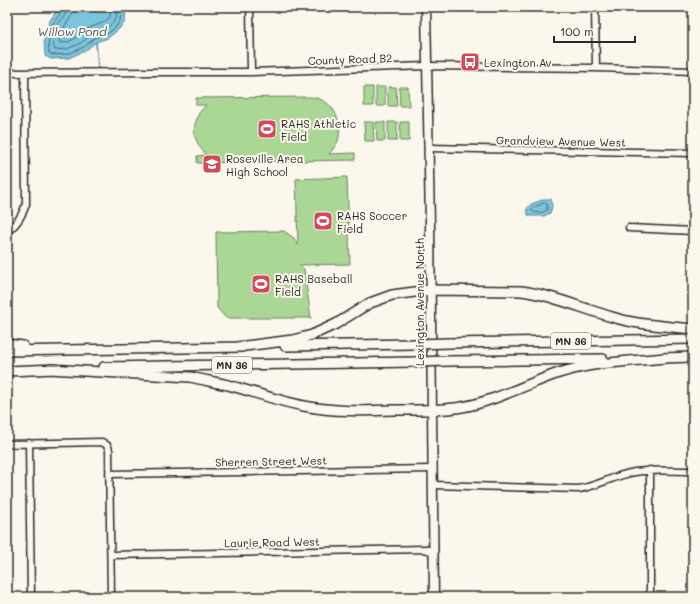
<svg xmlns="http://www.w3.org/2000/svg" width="700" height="604" viewBox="0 0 700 604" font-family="Mali,sans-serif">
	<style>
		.green { fill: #abd796; stroke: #6b8160 }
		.water { fill: #7cc4dc; stroke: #5c8795 }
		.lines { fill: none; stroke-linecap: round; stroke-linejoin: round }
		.shore { stroke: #4b6872; stroke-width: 1 }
		.stream { stroke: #5c8795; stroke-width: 1.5 }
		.minor-casing { stroke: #2b2b2b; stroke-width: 9 }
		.major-casing { stroke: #2b2b2b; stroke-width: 11 }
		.highway-casing { stroke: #2b2b2b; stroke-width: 12 }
		.minor { stroke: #fbf7ec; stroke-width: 6 }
		.major { stroke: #fbf7ec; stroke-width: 8 }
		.highway { stroke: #fbf7ec; stroke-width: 9 }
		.highway-bridge-casing { stroke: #2b2b2b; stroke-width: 12; stroke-linecap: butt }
		.highway-bridge { stroke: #fbf7ec; stroke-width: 9 }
		.labels { text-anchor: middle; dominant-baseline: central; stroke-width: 4; stroke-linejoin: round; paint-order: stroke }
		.shield { fill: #fbf7ec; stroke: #696865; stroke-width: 1 }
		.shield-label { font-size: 10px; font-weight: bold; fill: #2b2b2b }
		.street-label { font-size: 11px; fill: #2b2b2b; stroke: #fbf7ec }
		.poi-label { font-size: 11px; fill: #2b2b2b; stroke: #fbf7ec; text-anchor: start }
		.water-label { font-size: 12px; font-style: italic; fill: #435960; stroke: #fbf7ec }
	</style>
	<rect width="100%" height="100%" fill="#fbf7ec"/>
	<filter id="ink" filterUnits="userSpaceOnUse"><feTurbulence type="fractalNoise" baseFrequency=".025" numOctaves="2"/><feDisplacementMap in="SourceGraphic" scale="8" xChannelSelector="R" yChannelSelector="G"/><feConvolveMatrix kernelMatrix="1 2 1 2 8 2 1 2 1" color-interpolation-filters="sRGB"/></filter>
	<g filter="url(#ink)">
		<!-- green -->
		<path class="green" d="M364,87H373V106H364Z
			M376,87H385V106H376Z
			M388,87H396L397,106H388Z
			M399,87H408L409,106H400Z
			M307,97C310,97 313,97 316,98C335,102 343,124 338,141C336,146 332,150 329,154L355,153V160L197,163V156L206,155L199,146L194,135L195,124L199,113L206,105H196V98Z
			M364,122H373L374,141H365Z
			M376,122H385V141H377Z
			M388,122H397V141H388Z
			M400,122H409V141H400Z
			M347,177L350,264L299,265L304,269L311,318H226L217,308L216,232L284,231L294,238L298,245L296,179Z"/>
		<!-- water -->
		<path class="water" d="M59,7H126L125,22L119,29L108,38L96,42L86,50L69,58L51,59L45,56L44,40L47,31L49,22Z
			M545,199H551L552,207L550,213L544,216H529L526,210L531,204Z"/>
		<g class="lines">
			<!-- shore -->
			<path class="shore" d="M62,7C62,14 56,18 53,24C48,33 48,43 49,53L52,55L68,54L84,47L94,38L107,34L116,27L120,21L122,7
				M67,7C67,14 62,19 58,24C54,31 51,43 55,50L67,49L81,43L92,34L104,30L113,23L116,19L117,7
				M73,7L72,15L63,29L59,41L60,43C73,43 78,35 88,29C96,24 103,25 110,17L111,7
				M546,203L547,204V210C543,213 536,214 532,211L531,209L541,204Z"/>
			<!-- stream -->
			<path class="stream" d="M96,42L98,67L102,71"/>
			<defs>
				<path id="minor" d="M250,7L251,72
					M595,7L596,68
					M7,73L153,72H251L427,66L596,68L693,71
					M429,148L693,153
					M629,228L693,231
					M7,231C17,225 22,216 26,204L25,73
					M29,443L31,597
					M7,444L102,442L108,446L109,450L111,597
					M650,470V597
					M109,474L433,469
					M433,485L579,489C598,486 615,475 635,472C654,469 674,471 693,471
					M111,555L426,549L434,553"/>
				<path id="major" d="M426,7L430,225L434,597"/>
				<path id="highway" d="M449,343L693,339
					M7,344L23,346
					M285,346L415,344
					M237,347L293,340L312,335L336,324L360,309L370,303L392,295L430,290L521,291C552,295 581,308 612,317C638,325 666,326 693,329
					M7,351L242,347
					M662,358L693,357
					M449,361L603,359
					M104,367L415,362
					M49,369L190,377C203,380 215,382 228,385C254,392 278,401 304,406C334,412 365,411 395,410C417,410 440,411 462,407C496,401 526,384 559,373C594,362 631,361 667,358
					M7,371L56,369"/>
			</defs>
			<!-- minor casing -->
			<use href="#minor" class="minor-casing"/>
			<!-- major casing -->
			<use href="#major" class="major-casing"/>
			<!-- highway casing -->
			<use href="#highway" class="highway-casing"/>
			<!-- minor -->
			<use href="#minor" class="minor"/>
			<!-- major -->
			<use href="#major" class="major"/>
			<!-- highway -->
			<use href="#highway" class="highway"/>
			<defs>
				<path id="highway-bridge" d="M415,344L449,343
					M415,362L449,361"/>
			</defs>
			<!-- highway-bridge casing -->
			<use href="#highway-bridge" class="highway-bridge-casing"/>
			<!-- highway-bridge -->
			<use href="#highway-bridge" class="highway-bridge"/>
		</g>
	</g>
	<!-- icons -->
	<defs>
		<symbol id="bus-square" viewBox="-11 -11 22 22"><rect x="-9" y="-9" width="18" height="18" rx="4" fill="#d1495b" stroke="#fbf7ec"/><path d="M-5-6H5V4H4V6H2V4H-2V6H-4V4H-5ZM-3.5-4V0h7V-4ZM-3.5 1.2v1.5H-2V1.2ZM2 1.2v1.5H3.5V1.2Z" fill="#fff"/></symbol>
		<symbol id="stadium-square" viewBox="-11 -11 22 22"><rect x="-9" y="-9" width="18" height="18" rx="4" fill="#d1495b" stroke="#fbf7ec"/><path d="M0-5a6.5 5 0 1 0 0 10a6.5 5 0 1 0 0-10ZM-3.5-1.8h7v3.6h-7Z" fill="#fff"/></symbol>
		<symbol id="school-square" viewBox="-11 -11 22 22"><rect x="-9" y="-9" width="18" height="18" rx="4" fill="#d1495b" stroke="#fbf7ec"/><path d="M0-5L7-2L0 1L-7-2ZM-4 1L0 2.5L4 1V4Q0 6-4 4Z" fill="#fff"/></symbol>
	</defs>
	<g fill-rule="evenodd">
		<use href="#bus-square" x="459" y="51" width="22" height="22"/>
		<use href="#stadium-square" x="256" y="118" width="22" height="22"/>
		<use href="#school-square" x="201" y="153" width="22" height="22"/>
		<use href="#stadium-square" x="312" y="210" width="22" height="22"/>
		<use href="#stadium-square" x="250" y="273" width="22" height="22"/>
	</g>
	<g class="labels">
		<!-- shield labels -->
		<g class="shield">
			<rect x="551" y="333" width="40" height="16" rx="3"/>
			<rect x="212" y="357" width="40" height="16" rx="3"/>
		</g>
		<g class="shield-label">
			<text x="571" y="341">MN 36</text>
			<text x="232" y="365">MN 36</text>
		</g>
		<!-- street labels -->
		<g class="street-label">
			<text transform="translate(350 59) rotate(-2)">County Road B2</text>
			<text transform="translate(561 141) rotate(1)">Grandview Avenue West</text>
			<text transform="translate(419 302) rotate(-90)">Lexington Avenue North</text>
			<text transform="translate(271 461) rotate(-1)">Sherren Street West</text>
			<text transform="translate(272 542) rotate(-1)">Laurie Road West</text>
		</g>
		<!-- poi labels -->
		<g class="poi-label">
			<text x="484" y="62">Lexington Av</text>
			<text x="281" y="123">RAHS Athletic<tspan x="281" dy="13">Field</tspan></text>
			<text x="226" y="158">Roseville Area<tspan x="226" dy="13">High School</tspan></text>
			<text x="337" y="215">RAHS Soccer<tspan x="337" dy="13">Field</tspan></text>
			<text x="275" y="278">RAHS Baseball<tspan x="275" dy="13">Field</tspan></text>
		</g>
		<!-- water labels -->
		<g class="water-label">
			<text x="72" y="31">Willow Pond</text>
		</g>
	</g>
	<!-- margin -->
	<rect width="700" height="604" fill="none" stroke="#fbf7ec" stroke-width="24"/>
	<rect x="12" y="12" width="676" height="580" fill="none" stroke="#2b2b2b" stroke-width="1.5" filter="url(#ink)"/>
	<!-- scale -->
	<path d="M554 36v6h81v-6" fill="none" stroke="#2b2b2b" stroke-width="2"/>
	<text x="560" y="36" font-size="12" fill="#2b2b2b" stroke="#fbf7ec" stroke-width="3" paint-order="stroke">100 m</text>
</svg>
